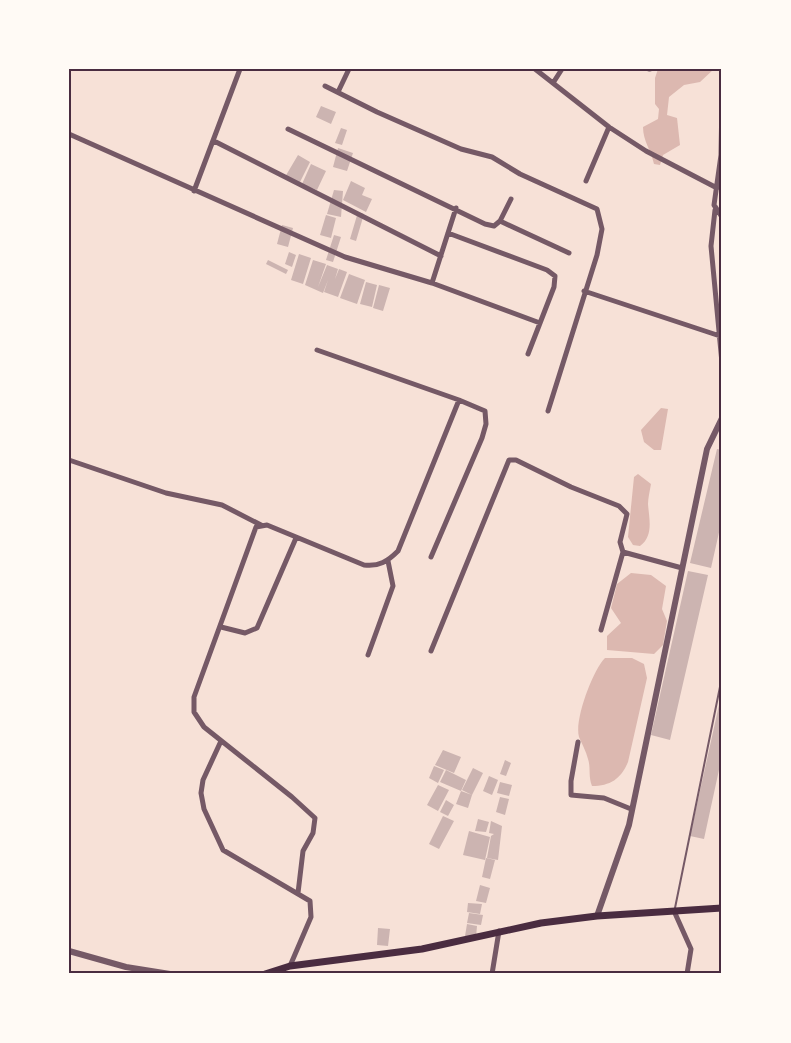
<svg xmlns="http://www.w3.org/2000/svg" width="791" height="1043" viewBox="0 0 791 1043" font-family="Inter,sans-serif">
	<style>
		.water { fill: #dcb8b0 }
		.building { fill: #ccb4b1 }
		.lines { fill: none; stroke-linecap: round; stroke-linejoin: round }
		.service { stroke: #755966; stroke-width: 2 }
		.minor { stroke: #755966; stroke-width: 5 }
		.tertiary { stroke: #755966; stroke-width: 6 }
		.secondary { stroke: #4a2c40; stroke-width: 7 }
		.neatline { fill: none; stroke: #4a2c40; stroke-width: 2 }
	</style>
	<rect width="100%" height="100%" fill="#f7e1d7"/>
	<!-- water -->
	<path class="water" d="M658,69H714L700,82L684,85L669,97L667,115L677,118L680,145L663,155L660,165L654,164C651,150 643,141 643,127L658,119L659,109L655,104V78Z
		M661,408L668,409L661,450H654L644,442L641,430Z
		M638,474L651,484C650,490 648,498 648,504C649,518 654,536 640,546L633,545L628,537L634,477Z
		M631,573L651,575L666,586L662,609L667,621L663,645L654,654L607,650V636L621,623L611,608L617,584Z
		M605,658H632L644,664L647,678L628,762C621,779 610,786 592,786C588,776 591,768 588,759C586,751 582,744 579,737C574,720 593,670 605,658Z"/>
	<!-- building -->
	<path class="building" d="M321,106L336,112L331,124L316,117Z
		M341,128L347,130L342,145L335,143Z
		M338,148L353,153L347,171L333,167Z
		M298,155L310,162L299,184L285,177Z
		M311,164L326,171L317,190L302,184Z
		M351,181L365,188L362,195L372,199L366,212L343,200Z
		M334,190L343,191L341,217L327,214Z
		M358,212L364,214L356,241L350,239Z
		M326,215L336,218L331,238L320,235Z
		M282,225L293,228L288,247L277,244Z
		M334,235L341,237L333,262L326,260Z
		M289,252L296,255L292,267L285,264Z
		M299,254L311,258L303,284L291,280Z
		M268,260L288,270L286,274L266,264Z
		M313,260L326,264L318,287L327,265L338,269L335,279L339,269L347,272L338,297L324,292L328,280L323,293L305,285Z
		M349,274L365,280L357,304L340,298Z
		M366,282L377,285L372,307L360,304Z
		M379,285L390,288L383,311L373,308Z
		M717,449L722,450V519L711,568L690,563Z
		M688,571L708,575L670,740L651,735Z
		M721,696L722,756L704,839L690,836Z
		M443,750L461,757L454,773L435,765Z
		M505,760L511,763L506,776L500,774Z
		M434,766L444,770L438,783L429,778Z
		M473,768L483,773L472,795L462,790Z
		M446,770L466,780L461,791L472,795L468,808L456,804L461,791L440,782Z
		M489,776L498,780L492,795L483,791Z
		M500,782L512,785L509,796L497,793Z
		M438,785L449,790L438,811L427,805Z
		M500,797L509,799L505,815L496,812Z
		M446,800L454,805L448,816L440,812Z
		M443,816L454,821L439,849L429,844Z
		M478,819L489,822L486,832L475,831Z
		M491,821L502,826L498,860L487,858L491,836L494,834L489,833Z
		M469,831L490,837L485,860L463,855Z
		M486,858L495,860L490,879L482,877Z
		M480,885L490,888L486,903L476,901Z
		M468,903L482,904L480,914L467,912Z
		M469,913L483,915L481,925L467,923Z
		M467,924L477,926L476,937L465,936Z
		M378,928L390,929L388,946L377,945Z"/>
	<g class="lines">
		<!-- service -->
		<path class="service" d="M675,908L722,677"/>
		<!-- minor -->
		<path class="minor" d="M535,69L609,127L646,151L717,188
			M649,69H650
			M553,83L562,69
			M325,86L377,112L461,149L492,157L520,174L597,209L602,229L597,255L548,411
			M338,92L349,69
			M722,99L721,155L714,205L722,217
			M288,129L485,224L494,226L500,221L511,199
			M69,134L345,257L432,283L540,323
			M214,141L441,256
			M586,181L609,127
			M194,191L240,69
			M715,210L711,246L722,363
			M500,221L569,253
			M448,233L547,270L555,276L554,287L528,354
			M432,283L456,208
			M584,291L720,336
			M317,350L459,400L485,411L486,424L482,438L431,557
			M69,460L166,493L222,505L261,525
			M221,627L245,633L257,628L296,538
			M601,630L623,552
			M431,651L509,460H516L571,487L619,506L627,514L620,542L623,552L682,568
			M368,655L393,586L388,561
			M221,741L203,780L201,793L204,809L223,850L310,901L311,917L290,966
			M578,742L571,781V795L604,798L631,809
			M298,893L303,851L313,833L315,818L292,797L204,727L194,712V697L256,527L267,525L364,565C379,567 388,561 398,551L459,400
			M674,911L691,949L687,974
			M492,974L499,931"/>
		<!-- tertiary -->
		<path class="tertiary" d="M597,916L629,825L707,449L722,418
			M69,951L126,967L170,974"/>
		<!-- secondary -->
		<path class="secondary" d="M265,974L290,966L422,949L541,923L597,916L722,908"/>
	</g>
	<!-- border -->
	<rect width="791" height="1043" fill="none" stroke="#fffaf5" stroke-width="141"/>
	<rect x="70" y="70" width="650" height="902" class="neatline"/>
</svg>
